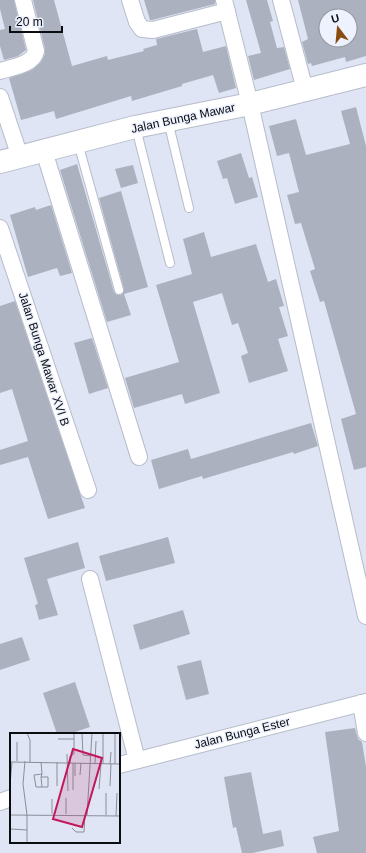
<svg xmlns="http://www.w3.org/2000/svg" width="366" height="853" viewBox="0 0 366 853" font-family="Helvetica,sans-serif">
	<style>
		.building { fill: #abb1bf; fill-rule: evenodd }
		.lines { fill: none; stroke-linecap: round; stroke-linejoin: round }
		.lane-casing { stroke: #b6bcca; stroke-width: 10 }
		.street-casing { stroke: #b6bcca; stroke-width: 18 }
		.secondary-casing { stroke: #b6bcca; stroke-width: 24 }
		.lane { stroke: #fff; stroke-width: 8 }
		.street { stroke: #fff; stroke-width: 16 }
		.secondary { stroke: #fff; stroke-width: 22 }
		.labels { text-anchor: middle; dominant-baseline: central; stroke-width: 3; stroke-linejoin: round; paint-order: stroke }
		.street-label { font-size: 12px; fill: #0a0c10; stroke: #edf2fe }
		.inset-road { fill: none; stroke: #8a8e99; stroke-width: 1 }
		.view { fill: #c2185b; fill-opacity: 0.15; stroke: #c2185b; stroke-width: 2 }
		.inset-edge { fill: none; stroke: #0a0c10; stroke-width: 2 }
	</style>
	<rect width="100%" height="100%" fill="#dfe5f4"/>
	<!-- building -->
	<path class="building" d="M0,0H14L26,50L18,56L4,60L0,46V30L5,29L0,9Z
		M33,0H54L72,66L107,56L108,60L144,51L143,49L157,45L156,39L197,29L203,52L226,46L236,88L219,93L213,75L182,84V86L132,101L131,96L56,119L54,111L21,120L9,78L32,70L41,62L45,54V49Z
		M144,0H215V4L152,20H150Z
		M246,0H267L273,21L270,22L277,48L284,47L290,69L254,80L248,56L261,53Z
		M298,0H366V56L346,62L345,57L312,66L311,63L308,64L302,42L308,39ZM326,16H350V40H326Z
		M356,107L366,146V467L354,470L341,419L356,414L324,301L320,302L310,271L315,269L301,223L295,224L287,195L299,192L289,153L277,156L269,126L296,119L306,155L350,144L341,111Z
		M241,153L249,178L252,177L258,197L235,204L227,178L223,179L217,161Z
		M77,164L114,292L117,295H121L124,289L99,198L121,191L148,287L124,294L131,315L107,322L60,170Z
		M133,165L138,183L121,188L115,169Z
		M51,205L72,273L60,276L57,268L28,277L10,215L35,207L36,210Z
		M204,232L211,257L256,244L268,282L276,279L284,306L279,307L288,336L278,339L288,371L249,383L241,356L248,353L238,323L232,325L222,293L193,302L220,393L185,404L182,394L134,408L125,378L179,362L156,285L192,274L183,239Z
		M15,301L85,508L48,519L28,457L0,465V450L28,441L12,389L0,393V306Z
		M92,338L108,388L89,394L74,343Z
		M311,423L318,446L294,454L293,452L203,479L202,476L159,489L151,460L188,449L191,459Z
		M168,537L175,563L106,581L99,556Z
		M78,542L85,568L47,579L58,615L39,620L35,605L38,604L24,558Z
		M183,610L190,634L140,650L133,625Z
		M22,637L30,660L0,670V644Z
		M201,660L209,694L186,700L177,666Z
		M75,682L90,727L69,734H57L43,693Z
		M355,728L358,739L362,742L366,767V853H317L313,837L339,831L325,732Z
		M251,772L263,834L281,830L284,846L253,853H242L236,827L233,828L224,777Z"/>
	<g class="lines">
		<defs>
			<path id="lane" d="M168,121L189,208
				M136,128L170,263
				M78,143L119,290"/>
			<path id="street" d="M130,0L137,22L142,29L153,30L227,11
				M224,0L250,104L366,616
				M281,0L305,90
				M0,71C12,67 33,65 36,51L23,0
				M0,97L20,157
				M44,151L139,457
				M0,228L88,490
				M90,579L137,760
				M361,703L366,733
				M119,765L366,702
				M0,802L11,798"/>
			<path id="secondary" d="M0,162L135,127L250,104L366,75"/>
		</defs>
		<!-- lane casing -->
		<use href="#lane" class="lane-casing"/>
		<!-- street casing -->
		<use href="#street" class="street-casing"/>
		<!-- secondary casing -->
		<use href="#secondary" class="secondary-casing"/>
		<!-- lane -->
		<use href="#lane" class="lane"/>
		<!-- street -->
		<use href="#street" class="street"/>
		<!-- secondary -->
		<use href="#secondary" class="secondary"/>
	</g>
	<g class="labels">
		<!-- street labels -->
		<g class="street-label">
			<text transform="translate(183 118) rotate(-12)">Jalan Bunga Mawar</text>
			<text transform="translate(44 359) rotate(72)">Jalan Bunga Mawar XVI B</text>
			<text transform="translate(242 733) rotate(-14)">Jalan Bunga Ester</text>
		</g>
	</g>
	<!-- overview -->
	<g transform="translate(10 733)">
		<rect width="110" height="110" fill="#dfe5f4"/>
		<path class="inset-road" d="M17,0L20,7V29M72,0L73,22L81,23M93,0V31M48,6H64M57,21L58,58M7,28V9M15,28L13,51L17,82V110M0,29L110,31M47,29V53M60,30V23L64,21V0M63,30V57M85,31L86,8M100,31L101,19M105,31V0M70,42L71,30M65,43V30M31,44H38V54H32L31,44L32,41L31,29M0,52L2,29M100,53L101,31M32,54H26L24,42L32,41M89,56L91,31M96,60V82M42,66V81M56,81V65M0,82L110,83M77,82L82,0M106,83L107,60M62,95L66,99H74L75,82M1,96L17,97"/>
		<path class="view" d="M63,16L92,25L72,94L43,86Z"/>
		<rect width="110" height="110" class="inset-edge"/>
	</g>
	<!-- north arrow -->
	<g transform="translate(338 28) rotate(344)"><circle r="19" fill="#edf2fe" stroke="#92969f"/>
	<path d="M0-3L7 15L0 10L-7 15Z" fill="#894b0f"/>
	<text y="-6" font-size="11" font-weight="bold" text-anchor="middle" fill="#0a0c10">U</text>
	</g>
	<!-- scale -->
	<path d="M10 26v6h52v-6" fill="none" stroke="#0a0c10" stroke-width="2"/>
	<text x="16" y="26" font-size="12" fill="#0a0c10" stroke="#edf2fe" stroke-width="3" paint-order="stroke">20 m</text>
</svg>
